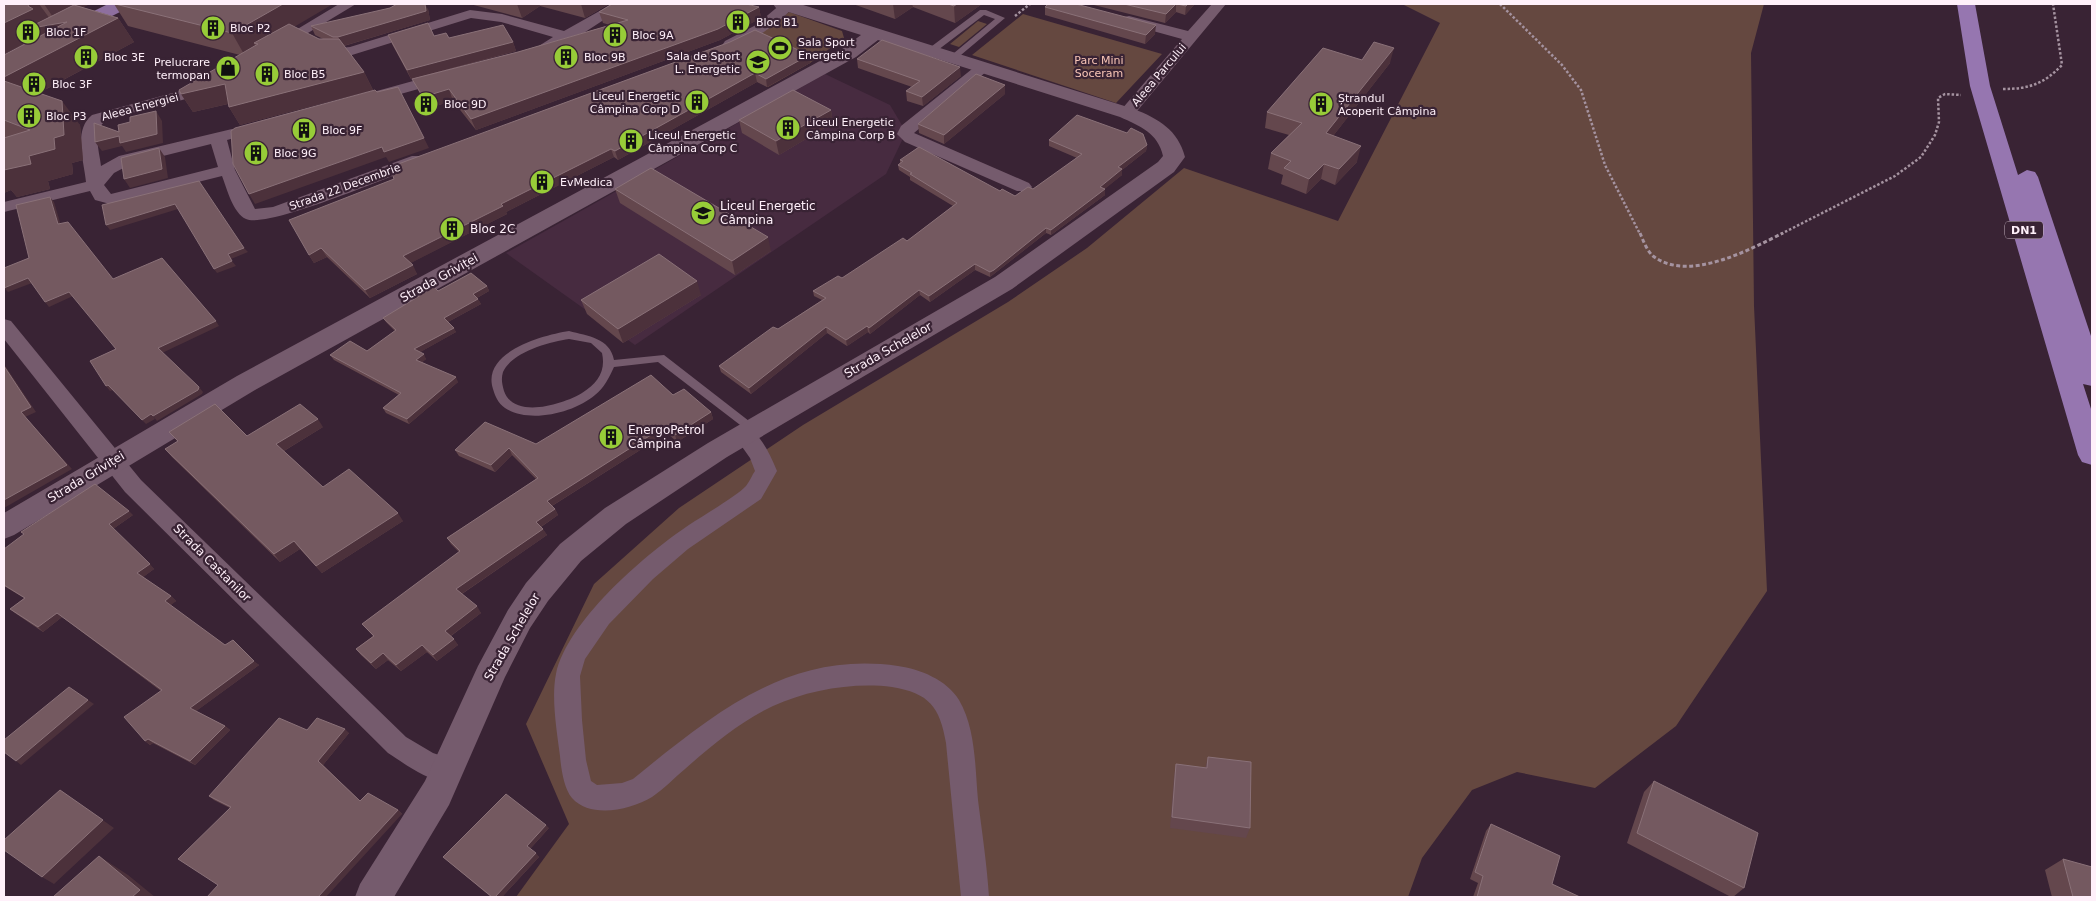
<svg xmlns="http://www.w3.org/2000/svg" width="2096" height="901" viewBox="0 0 2096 901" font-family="'DejaVu Sans',sans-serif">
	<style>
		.built { fill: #472b40 }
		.green { fill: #654840 }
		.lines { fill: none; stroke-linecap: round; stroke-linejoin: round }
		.path-far1 { stroke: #a593a0; stroke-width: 2.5; stroke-dasharray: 2.5 2; stroke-linecap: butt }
		.path { stroke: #a593a0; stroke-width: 3; stroke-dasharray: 4 2.5; stroke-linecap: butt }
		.service { fill: #755b6d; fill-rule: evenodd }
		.minor { fill: #755b6d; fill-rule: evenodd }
		.secondary { fill: #755b6d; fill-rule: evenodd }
		.primary { fill: #8e6f9f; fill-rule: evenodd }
		.trunk { fill: #9676b0; fill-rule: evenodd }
		.wall { fill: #64474d }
		.shaded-wall { fill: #4c313b }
		.building { fill: #745960; stroke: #8a7178 }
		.labels { text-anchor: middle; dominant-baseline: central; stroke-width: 4.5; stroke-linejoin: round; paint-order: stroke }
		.far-poi-label { font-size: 11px; fill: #fff0fa; stroke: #392334; text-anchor: start }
		.far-park-label { font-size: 11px; fill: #f9c6b7; stroke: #392334 }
		.far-street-label { font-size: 11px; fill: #fff0fa; stroke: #392334 }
		.shield { fill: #392334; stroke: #c4b2bf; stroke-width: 1 }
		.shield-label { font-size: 11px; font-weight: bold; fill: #fff0fa }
		.poi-label { font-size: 12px; fill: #fff0fa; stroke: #392334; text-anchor: start }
		.street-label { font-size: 12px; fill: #fff0fa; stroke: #392334 }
	</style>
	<rect width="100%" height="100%" fill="#392334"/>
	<!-- built -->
	<path class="built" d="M825,74L890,105L906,132L886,174L635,345L506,253Z"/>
	<!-- green -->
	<path class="green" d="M1402,4H1764L1751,53L1754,306L1767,591L1676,726L1595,788L1517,772L1472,790L1422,858L1408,897H516L569,824L526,724L594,584L679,508L803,425L1008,302L1087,248L1184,168L1338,221L1440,23Z
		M789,12L842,31L844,38L810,63L768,87L709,57L772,26Z
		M1023,14L1162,54L1116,103L972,55Z
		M978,21L987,24L959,47L950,44Z"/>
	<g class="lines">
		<!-- path-far1 -->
		<path class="path-far1" d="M1500,4L1562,65L1581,90L1605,165L1640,234
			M1015,16L1030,4
			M2003,89C2029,89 2044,84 2062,65L2053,4
			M1781,234L1895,176L1921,157L1935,135L1939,122L1938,98L1945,94L1961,95"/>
		<!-- path -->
		<path class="path" d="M1640,233C1643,240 1647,251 1653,256C1688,283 1749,250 1783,233"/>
		<!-- service -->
		<path class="service" d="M980,10H986L1005,18L955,60L948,58L995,19L984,15L934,53H928V49Z
			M569,331C588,336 610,338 614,360L664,355L758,428L752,432L748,431L658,362L614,367C609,378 604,388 595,395C574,413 529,424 505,408C498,403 495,396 493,389C481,352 543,335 569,331ZM569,339L591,343L602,353C606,371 598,383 582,393C564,404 514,420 504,391C502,384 501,379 503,372C512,352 549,342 569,339Z"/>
		<!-- minor -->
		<path class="minor" d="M339,4H356L283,48L278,49L271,45Z
			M612,4H628L573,40L541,53L534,49L553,37L501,22L471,18L352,55L333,56L315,46L322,42L340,48L350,47L470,10L502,14L564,31Z
			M781,4L795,5C785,19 742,51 725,47L723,44L725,41L756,25Z
			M1212,4H1226L1133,116H1121L1119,113L1121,110L1182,39L1124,23L1122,20L1124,17L1129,16L1188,31Z
			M982,63L987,65L990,68L987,71L914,133L1029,183L1032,187L1029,191H1017L905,142L897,134L901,126L977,65Z
			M442,73L447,75L450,78L447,81L372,102L364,97L366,94Z
			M208,80L216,85C207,97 127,114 109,118C91,129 99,149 101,166L119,156L232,129L238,131L240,134L238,137L227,140L235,170L255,209L273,207L412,156H424L426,160L424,164C395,174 268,229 246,219C233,213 227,189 222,176L110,204L95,200L90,191L4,212V202L86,182C84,161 73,130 92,115L187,89ZM211,144L218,167L111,194L104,185L114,173L131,164Z
			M4,319L11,321L141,480L406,737L433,753L457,761L461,770L457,779C435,788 407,765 388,753L125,492L4,339Z
			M743,426C761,432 770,455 777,471L761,499L688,549L653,579L609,624L585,659L580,676L582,720L586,760L591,781L597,785L622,783L633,779C712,715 788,650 898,666C920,669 947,680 959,700C976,729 975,768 978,800C982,832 987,865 989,897H961L946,743C940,707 929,693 892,687C854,682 808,690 773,706C741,721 712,745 685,769C674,778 664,789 652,797C630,810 591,819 572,798C564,789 561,768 560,756C557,732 551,698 556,674C567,622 642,557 686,527C699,518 737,496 746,486C750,481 752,475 755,471L750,458L733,434L736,428Z"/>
		<!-- secondary -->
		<path class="secondary" d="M773,4H800L1134,109C1159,119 1178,130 1185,157L1174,172L1012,289L727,457L626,524L581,561L548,601L530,628L505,677L449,805L394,897H355L360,884L425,781L478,666L508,610L526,583L560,544L605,508L708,443L995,277L1158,162L1163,156C1158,133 1140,126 1120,117L878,40L856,57L255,390L14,535L4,539V513L237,376L842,49L861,35L776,8Z"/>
		<!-- primary -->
		<path class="primary" d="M108,4H131L128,8L4,70V56Z"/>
		<!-- trunk -->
		<path class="trunk" d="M1957,4H1975L1990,86L2018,175L2027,170L2035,172L2038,177L2092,339V386L2083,384L2092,412V465L2082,462L2078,455L1970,86Z"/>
	</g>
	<!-- wall -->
	<path class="wall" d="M4,4H90L82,7L118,18L134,42L39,93L80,125L83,160L72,163L73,174L48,181L50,189L17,197L11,190L4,193V55L34,39L4,54Z
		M114,4L294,27L319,39H323L315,35L311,26L428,9L430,20L344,46L364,72L373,90L240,125L229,107L228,104L193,112L181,94L240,55L128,26Z
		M470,4H609L585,18L540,6L522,18Z
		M853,4H982L955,23L913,7L895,19Z
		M1090,4H1195L1185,15L1176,12L1165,23Z
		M759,7L761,18L720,40L476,130L453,101L428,108L418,90L413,79H411L392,44L388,35L434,36L449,38L513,42L516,51L421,77L518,52L610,25L603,23L599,12Z
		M1045,7L1155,34L1145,44L1045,15Z
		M730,42L810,63L767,87L757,82L618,160L614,157L506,212L507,214L410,263L417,274L370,298L327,257L314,263L309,255L394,179Z
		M857,59L961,76L923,106L907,101L906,91L912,87L858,68Z
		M1362,60L1390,63L1333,136L1357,162L1335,185L1321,179L1306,194L1281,184L1283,175L1268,169L1271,153L1289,135L1265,128L1267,112Z
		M1005,94L944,144L919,133L918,124Z
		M831,110L833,123L779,155L742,133L739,120Z
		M1049,140L1147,145L1146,151L1122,170V175L1104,189L1105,195L1051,235L1046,233L990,277L975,270L930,302L920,295L870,334L868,332L847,346L827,333L751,394L721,372L719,366L778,329L822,300L814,296L813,291L842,278L907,241L953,206L910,180V177L899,170L898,165L900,163V160L1015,196L1033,189L1077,158L1049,146Z
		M615,189L771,251L735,275L620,203Z
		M487,286L489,291L477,298L481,304L448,322L456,332L420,352L426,359L422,362L458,382L409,424L386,413L383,408L399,395L334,360L330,355L367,351L395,331L386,322L383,318L438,291Z
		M701,295L623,343L587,314L581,300Z
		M673,395L711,412L713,419L677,442L667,433L552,506L555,509L558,515L541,527L547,535L462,594L481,613L451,636L458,645L437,661L427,652L401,671L388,660L376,669L361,655L356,649L373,636L362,624L459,552L451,544L447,538L536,479L512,455L495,472L459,456L455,450L536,444Z
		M323,427L284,451L323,487L403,521L322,573L300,549L280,562L172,457L165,449L178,442L169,432L247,436Z
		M133,515L113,529L154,569L143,577L171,596L176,601L170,605L225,645L259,665L196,711L225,726L230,730L195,765L153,743L150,745L145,741L161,691L62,617L43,632L15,613L10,609L24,598L4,586V549Z
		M307,730L349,733L323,765L360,801L398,810L402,814L218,885L230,808L214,800L209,796Z
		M1208,757L1250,828L1246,838L1170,828L1174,776L1176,764L1205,768Z
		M1654,781L1744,888L1733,897H1731L1627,843L1644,792Z
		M1491,824L1552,884L1580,897H1473L1478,883L1470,879L1486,831Z
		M549,828L530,849L539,857L502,897H491L443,857Z
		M2063,859L2092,897H2052L2045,870Z"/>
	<!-- shaded-wall -->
	<path class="shaded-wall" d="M29,4H39L53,23H57L44,4H90L64,17L118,18L134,42L18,104L4,84V77L33,39L4,54V23L28,6Z
		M283,4H333L260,47L258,44L254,43L257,49L245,56L232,33Z
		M425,4L428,9L430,20L343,46L338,37Z
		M517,4H539L540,6L522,18Z
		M581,4H609L585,18Z
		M893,4H912L913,7L895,19Z
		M957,4H982L955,23L954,6Z
		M1176,4V12L1165,23L1166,14Z
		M1188,4H1195L1185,15L1186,6Z
		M759,7L761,18L720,40L476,130L471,119Z
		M1156,25L1155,34L1145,44L1146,35Z
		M513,42L516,51L411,79L407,70Z
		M1394,48L1390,63L1323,149L1326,133Z
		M809,55L810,63L767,87L766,79Z
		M960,67L961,76L923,106L922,97Z
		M364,72L373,90L240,125L229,107Z
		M755,73L757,82L618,160L615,151Z
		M225,84L236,102L193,112L181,94Z
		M1005,85V94L944,144V135Z
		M449,89L453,101L428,108L423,97Z
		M62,101L80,125L83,160L72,163L73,174L48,181L50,189L17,197L11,190L4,193V170L29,156L54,138Z
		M831,110L833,123L779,155L776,141Z
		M156,111L162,121L163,143L126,152L122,146L102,151L95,142L119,136Z
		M424,138L429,148L389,162L386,157L255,204L249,194L382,147Z
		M1147,145L1146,151L1122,170V175L1100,193V187L1118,167Z
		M1361,146L1357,162L1335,185L1339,169Z
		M159,148L165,157L168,178L130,188L124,179Z
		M611,149L614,157L506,212L507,214L407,265L403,256L501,204Z
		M1324,164L1321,179L1306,194L1309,179Z
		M1105,189V195L1051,235V230Z
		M50,197L54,202L62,229L58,224Z
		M175,204L178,209L110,230L106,225Z
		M1046,228V233L990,277V272Z
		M768,237L771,251L735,275L732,261Z
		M244,248L248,252L231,259L228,254Z
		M321,248L327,257L314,263L309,255Z
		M232,261L236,266L217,273L214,269Z
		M975,264V270L930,302L929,296Z
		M413,265L417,274L370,298L365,290Z
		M28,278L32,283L8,292L4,288Z
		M697,281L701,295L623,343L618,329Z
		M487,286L489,291L475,299L473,294Z
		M919,290L920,295L870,334L869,328Z
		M69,292L73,296L49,307L45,302Z
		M478,299L481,304L446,323L444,318Z
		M216,321L219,326L162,353L158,348Z
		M867,326L868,332L847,346L846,340Z
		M826,327L827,333L751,394L749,388Z
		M454,328L456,332L417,354L414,349Z
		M424,354L426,359L419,365L416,360Z
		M4,364L36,412L25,417L72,469L4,508V500L21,412L4,366Z
		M456,377L458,382L409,424L407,419Z
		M108,385L113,390L110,391L106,386Z
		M199,387L203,392L202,394L157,421L153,416Z
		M711,412L713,419L677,442L675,435Z
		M151,414L155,419L146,424L142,420Z
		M318,419L323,427L282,452L276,444Z
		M665,426L667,433L550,507L547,501Z
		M509,448L512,455L495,472L491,465Z
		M555,509L558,515L539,528L536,522Z
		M129,511L133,515L113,529L109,524Z
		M398,513L403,521L322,573L316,566Z
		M543,529L547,535L460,595L456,589Z
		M294,541L300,549L280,562L274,554Z
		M150,564L154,569L142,578L137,573Z
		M171,596L176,601L170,606L165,601Z
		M477,606L481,613L449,637L445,631Z
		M57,613L62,617L43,632L38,627Z
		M454,639L458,645L437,661L433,655Z
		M422,645L427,652L401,671L396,665Z
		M383,653L388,660L376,669L371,663Z
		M254,661L259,665L195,712L190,708Z
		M88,700L94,704L21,765L16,761Z
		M225,726L230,730L195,765L190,761Z
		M345,729L349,733L323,765L318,761Z
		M148,739L153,743L150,745L145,741Z
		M60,790L114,828L54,884L42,877Z
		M398,810L402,814L326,897H318Z
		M546,825L549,828L530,849L527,846Z
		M536,853L539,857L502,897H495Z
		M99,856L128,875L155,897H132Z"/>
	<!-- building -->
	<path class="building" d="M4,4H29L28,6L33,9L4,23Z
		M115,4H283L232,33Z
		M397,4H425L426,11L338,37H333L311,26L390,8Z
		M612,4H746L759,7L718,29L471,119L449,89L423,97L412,79L518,52L628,20L599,12Z
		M948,4H957L954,6Z
		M1048,4H1076L1156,25L1146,35L1045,7Z
		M1124,4H1176L1166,14Z
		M1177,4H1188L1186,6Z
		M74,5L118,18L4,77V55L67,22L26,29Z
		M428,23L434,36L446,33L449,38L503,25L513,42L407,70L388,35Z
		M289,24L319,39H339L364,72L229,107L225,84L181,94L179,90L258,44L254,43Z
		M755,30L809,55L766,79L755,73L615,151L611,149L501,204L503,206L403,256L413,265L365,290L321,248L309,255L289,220L394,179L390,167L730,42Z
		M882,40L960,67L922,97L906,91L920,81L857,59Z
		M1374,42L1394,48L1326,133L1361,146L1339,169L1324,164L1309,179L1284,168L1291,161L1271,153L1302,123L1267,112L1323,48L1362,60Z
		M976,74L1005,85L944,135L918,124Z
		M4,81L62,101L64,135L54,138L55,149L29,156L31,164L4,170V138L30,130L4,120Z
		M398,87L424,138L384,152L382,147L249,194L233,164L231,131L235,128L375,90L377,92Z
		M793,90L831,110L776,141L739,120Z
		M156,111L157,134L120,143L119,136L95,142L94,123L119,132L118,125L130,122V117Z
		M1077,115L1127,133L1131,128L1143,134L1147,145L1118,167L1122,169L1100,187L1105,189L1051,230L1046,228L994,270L990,272L975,264L929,296L919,290L869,328L867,326L846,340L826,327L749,388L719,366L773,327L778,329L826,298L813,291L838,276L842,278L903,238L907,241L957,203L910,174L912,173L898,165L903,161L900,160L919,147L1000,191L1002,189L1015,196L1028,187L1033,189L1082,154L1049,140Z
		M159,148L162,169L124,179L121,158Z
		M651,168L768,237L732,261L615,189Z
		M199,181L244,248L228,254L232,261L214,269L175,204L106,225L102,205Z
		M50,197L58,224L68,222L113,279L162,258L216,321L158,348L199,387L198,390L153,416L151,414L142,420L108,385L106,386L90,361L116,349L69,292L45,302L28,278L4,288V268L29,258L16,205Z
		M659,254L697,281L618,329L581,300Z
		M471,273L487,286L473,294L478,299L444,318L454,328L414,349L424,354L416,360L456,377L407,419L383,408L401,393L330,355L350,341L367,351L396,330L383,318L434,287L438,291Z
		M4,366L31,407L21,412L67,465L4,500Z
		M651,375L673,395L684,389L711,412L675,435L665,426L547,501L555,509L536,522L543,529L456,589L477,606L445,631L454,639L433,655L422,645L396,665L383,653L371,663L356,649L374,636L362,624L460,551L447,538L538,478L509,448L491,465L455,450L485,422L536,444Z
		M215,404L247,436L300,404L318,419L276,444L323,487L349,469L398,513L316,566L294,541L274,554L165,449L178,441L169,432Z
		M95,484L129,511L109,524L150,564L137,573L171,596L165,601L225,645L233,640L254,661L190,708L225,726L190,761L148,739L145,741L124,717L162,690L57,613L38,627L10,609L25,598L4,585V549L24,534L21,532Z
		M69,687L88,700L16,761L4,752V740Z
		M279,718L307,730L317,718L345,729L318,761L360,801L368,793L398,810L318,897H207L218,885L178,859L231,807L209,796Z
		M1208,757L1251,762L1250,828L1172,817L1176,764L1207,768Z
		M1654,781L1758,833L1744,888L1637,833Z
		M60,790L103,820L42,877L4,850V840Z
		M506,794L546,825L527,846L536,853L495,897H492L443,857Z
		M1491,824L1560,856L1552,884L1580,897H1477L1483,876L1475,872Z
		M99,856L140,890L132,897H53Z
		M2063,859L2092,867V897H2073Z"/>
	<!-- icons -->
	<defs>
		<symbol id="building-disc" viewBox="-11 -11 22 22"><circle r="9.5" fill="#97cc38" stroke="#392334"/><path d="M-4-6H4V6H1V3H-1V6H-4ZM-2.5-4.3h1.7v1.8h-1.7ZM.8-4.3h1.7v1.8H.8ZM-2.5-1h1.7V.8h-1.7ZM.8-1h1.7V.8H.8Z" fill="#111"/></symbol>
		<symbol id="stadium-disc" viewBox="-11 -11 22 22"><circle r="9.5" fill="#97cc38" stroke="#392334"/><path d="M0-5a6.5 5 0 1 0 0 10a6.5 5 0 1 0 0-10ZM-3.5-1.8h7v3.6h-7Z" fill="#111"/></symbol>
		<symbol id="school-disc" viewBox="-11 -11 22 22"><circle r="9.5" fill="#97cc38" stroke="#392334"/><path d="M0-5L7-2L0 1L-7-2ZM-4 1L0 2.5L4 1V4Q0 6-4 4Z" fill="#111"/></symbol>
		<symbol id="shop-disc" viewBox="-11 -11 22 22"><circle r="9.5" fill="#97cc38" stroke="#392334"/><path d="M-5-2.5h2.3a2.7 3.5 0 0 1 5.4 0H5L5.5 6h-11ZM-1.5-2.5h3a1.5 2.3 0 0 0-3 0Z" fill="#111"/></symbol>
	</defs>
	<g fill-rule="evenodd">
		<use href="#building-disc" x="724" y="8" width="28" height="28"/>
		<use href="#building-disc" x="199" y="14" width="28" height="28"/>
		<use href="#building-disc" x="14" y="18" width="28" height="28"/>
		<use href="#building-disc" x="601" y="21" width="28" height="28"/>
		<use href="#stadium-disc" x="766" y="34" width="28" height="28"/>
		<use href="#building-disc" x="72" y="43" width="28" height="28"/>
		<use href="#building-disc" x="552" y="43" width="28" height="28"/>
		<use href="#school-disc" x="744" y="48" width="28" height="28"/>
		<use href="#shop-disc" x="214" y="54" width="28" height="28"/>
		<use href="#building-disc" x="253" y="60" width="28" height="28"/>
		<use href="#building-disc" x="20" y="70" width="28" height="28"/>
		<use href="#building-disc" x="683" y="88" width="28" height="28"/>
		<use href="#building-disc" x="412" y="90" width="28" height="28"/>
		<use href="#building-disc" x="1307" y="90" width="28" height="28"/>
		<use href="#building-disc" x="15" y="102" width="28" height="28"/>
		<use href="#building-disc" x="774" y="114" width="28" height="28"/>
		<use href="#building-disc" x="290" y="116" width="28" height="28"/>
		<use href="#building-disc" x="617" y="127" width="28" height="28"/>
		<use href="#building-disc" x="242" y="139" width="28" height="28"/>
		<use href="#building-disc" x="528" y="168" width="28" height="28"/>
		<use href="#school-disc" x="689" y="199" width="28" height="28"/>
		<use href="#building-disc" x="438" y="215" width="28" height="28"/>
		<use href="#building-disc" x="597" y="423" width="28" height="28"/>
	</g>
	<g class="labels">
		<!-- far-poi labels -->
		<g class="far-poi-label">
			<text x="756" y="22">Bloc B1</text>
			<text x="230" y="28">Bloc P2</text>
			<text x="46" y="32">Bloc 1F</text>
			<text x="632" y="35">Bloc 9A</text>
			<text x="798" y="42">Sala Sport<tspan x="798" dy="13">Energetic</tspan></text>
			<text x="740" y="56" text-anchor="end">Sala de Sport<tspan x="740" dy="13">L. Energetic</tspan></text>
			<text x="104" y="57">Bloc 3E</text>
			<text x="584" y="57">Bloc 9B</text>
			<text x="210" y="62" text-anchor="end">Prelucrare<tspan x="210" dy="13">termopan</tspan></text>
			<text x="284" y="74">Bloc B5</text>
			<text x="52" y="84">Bloc 3F</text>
			<text x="680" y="96" text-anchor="end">Liceul Energetic<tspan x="680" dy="13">Câmpina Corp D</tspan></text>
			<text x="1338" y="98">Ștrandul<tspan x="1338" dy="13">Acoperit Câmpina</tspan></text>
			<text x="444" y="104">Bloc 9D</text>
			<text x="46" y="116">Bloc P3</text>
			<text x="806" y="122">Liceul Energetic<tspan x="806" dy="13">Câmpina Corp B</tspan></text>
			<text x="322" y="130">Bloc 9F</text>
			<text x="648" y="135">Liceul Energetic<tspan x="648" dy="13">Câmpina Corp C</tspan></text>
			<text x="274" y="153">Bloc 9G</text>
			<text x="560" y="182">EvMedica</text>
		</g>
		<!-- far-park labels -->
		<g class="far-park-label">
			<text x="1099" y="60">Parc Mini<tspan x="1099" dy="13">Soceram</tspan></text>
		</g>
		<!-- far-street labels -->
		<g class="far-street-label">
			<text transform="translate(1159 75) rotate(-50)">Aleea Parcului</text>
			<text transform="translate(140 107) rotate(-15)">Aleea Energiei</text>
			<text transform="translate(345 187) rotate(-20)">Strada 22 Decembrie</text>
		</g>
		<!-- shield labels -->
		<rect class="shield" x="2005" y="221.5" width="38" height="17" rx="4"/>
		<g class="shield-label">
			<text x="2024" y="230">DN1</text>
		</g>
		<!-- poi labels -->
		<g class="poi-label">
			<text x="720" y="206">Liceul Energetic<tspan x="720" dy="14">Câmpina</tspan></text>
			<text x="470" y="229">Bloc 2C</text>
			<text x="628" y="430">EnergoPetrol<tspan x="628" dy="14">Câmpina</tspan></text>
		</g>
		<!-- street labels -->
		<g class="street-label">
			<text transform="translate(439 278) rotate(-29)">Strada Griviței</text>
			<text transform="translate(888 350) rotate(-30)">Strada Schelelor</text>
			<text transform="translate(86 477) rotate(-31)">Strada Griviței</text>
			<text transform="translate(212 563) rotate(45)">Strada Castanilor</text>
			<text transform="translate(512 637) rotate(-60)">Strada Schelelor</text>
		</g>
	</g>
	<!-- border -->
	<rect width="2096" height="901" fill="none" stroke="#fff0fa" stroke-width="10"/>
</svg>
